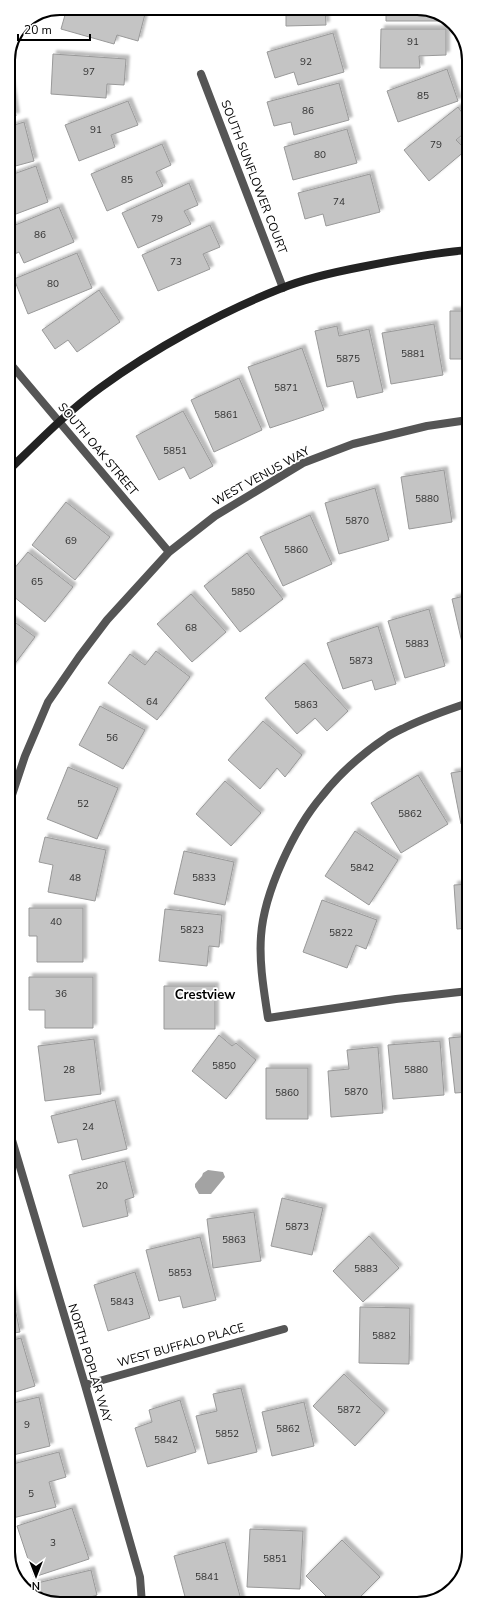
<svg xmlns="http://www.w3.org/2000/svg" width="477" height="1612" viewBox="0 0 477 1612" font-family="'Nunito Sans',sans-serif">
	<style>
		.water { fill: #a3a3a3 }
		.building { fill: #c4c4c4; stroke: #999; filter: url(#shadow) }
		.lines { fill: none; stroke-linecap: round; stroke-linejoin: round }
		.street { stroke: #555; stroke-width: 8 }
		.secondary { stroke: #222; stroke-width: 8 }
		.labels { text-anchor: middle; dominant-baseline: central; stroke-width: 3.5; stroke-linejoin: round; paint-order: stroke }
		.number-label { font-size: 10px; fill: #313131 }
		.street-label { font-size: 12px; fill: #000; stroke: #fff }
		.neighbourhood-label { font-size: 13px; font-weight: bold; fill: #000; stroke: #fff }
		.rim { fill: none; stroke: #000; stroke-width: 2 }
	</style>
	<defs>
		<filter id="shadow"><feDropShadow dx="3.5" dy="-3.5" stdDeviation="1" flood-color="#0004"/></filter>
	</defs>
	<rect width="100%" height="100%" fill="#fff"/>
	<!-- water -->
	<path class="water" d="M208,1170L223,1172L225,1177L211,1194H199L195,1187V1184L202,1176L203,1173Z"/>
	<!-- building -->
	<path class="building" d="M67,8H125L145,14L138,41L117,35L114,44L61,29Z
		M261,8H325L326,25L286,26V13H261Z
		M386,8H424L439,15V21H386Z
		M381,29H446V55L419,56L420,68H380Z
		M333,33L344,72L298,85L294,72L275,78L267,52Z
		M53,54L126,59L124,85L107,84L106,98L51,94Z
		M447,69L458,101L398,122L387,91Z
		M10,79L16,116L8,118V80Z
		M339,83L349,120L294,135L291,122L274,126L267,102Z
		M128,101L138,125L111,135L115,147L79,161L65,125Z
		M458,107L468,121V130L456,140L466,150L429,181L404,150Z
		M24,122L34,161L8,168V127Z
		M347,129L357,163L293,180L284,147Z
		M162,144L171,165L156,172L163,186L107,211L91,174Z
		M36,166L48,202L8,217V176Z
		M370,174L380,212L326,226L323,214L305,219L298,193Z
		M189,183L198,205L184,211L191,224L138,248L122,213Z
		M59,207L74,242L24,263L19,252L8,257V228Z
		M210,225L220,247L203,254L210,269L158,291L142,255Z
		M77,253L92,288L28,314L14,279Z
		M99,290L120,322L77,352L68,340L55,349L42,330Z
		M450,311H468V359H450Z
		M434,324L443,375L391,384L382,333Z
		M337,326L339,336L369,329L383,392L357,398L353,381L327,387L315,331Z
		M302,348L324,410L270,428L248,367Z
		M239,378L262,430L214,452L191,400Z
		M183,411L213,466L190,479L184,467L159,480L136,436Z
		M466,463H468V516H466Z
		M444,470L452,522L409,529L401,477Z
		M375,488L389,540L339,554L325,503Z
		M66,502L110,537L75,580L32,545Z
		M310,515L332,564L283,586L260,537Z
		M28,552L73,587L45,622L8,592V576Z
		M247,553L283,599L240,632L204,586Z
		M191,594L226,632L192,662L157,624Z
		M468,595V646L463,647L452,599Z
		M429,609L445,666L405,678L388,621Z
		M8,617L35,637L8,673Z
		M378,626L396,684L375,690L372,680L343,689L327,643Z
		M156,651L190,677L157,720L108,683L130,654L145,665Z
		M304,663L348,711L327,731L315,718L297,734L265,698Z
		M100,706L145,730L123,769L79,745Z
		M263,721L302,755L285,777L277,768L260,789L228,760Z
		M68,767L118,788L97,839L47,819Z
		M468,770V823L461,824L451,773Z
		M418,775L448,824L401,853L371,803Z
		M225,781L261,813L231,846L196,814Z
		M355,831L398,860L369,905L325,876Z
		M45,837L106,850L95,901L48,892L53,865L39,862Z
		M184,851L234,862L225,905L174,894Z
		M469,884V928L457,929L454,885Z
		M322,900L377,920L366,949L356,945L347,968L303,952Z
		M29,908H83V962H37V936H29Z
		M165,909L222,915L219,947L209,946L207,966L159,961Z
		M29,977H93V1028H45V1010H29Z
		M164,986H215V1029H164Z
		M219,1035L232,1046L236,1043L256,1060L226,1099L192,1071Z
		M469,1036V1092L455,1093L449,1038Z
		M94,1039L101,1094L45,1101L38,1046Z
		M440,1041L444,1095L393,1099L388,1045Z
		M378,1047L383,1113L331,1117L328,1071L349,1069L347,1050Z
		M266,1068H308V1119H266Z
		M115,1100L127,1149L82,1160L77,1139L58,1143L51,1116Z
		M125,1161L134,1197L125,1200L128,1216L83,1227L69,1175Z
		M282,1198L323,1208L312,1255L271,1246Z
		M254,1212L261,1261L213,1268L207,1219Z
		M369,1236L399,1268L363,1302L333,1271Z
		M200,1237L216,1300L183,1308L180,1296L159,1301L146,1250Z
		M135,1272L150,1318L108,1331L94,1285Z
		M9,1280L20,1332L9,1334Z
		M360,1307L410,1308L409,1364L359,1363Z
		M21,1338L35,1386L9,1394V1341Z
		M344,1374L385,1413L355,1446L313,1406Z
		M241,1388L257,1452L208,1464L196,1416L217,1411L213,1394Z
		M39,1397L50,1446L9,1456V1404Z
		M180,1400L196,1452L147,1467L135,1428L152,1422L149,1410Z
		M304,1402L314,1446L272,1456L262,1412Z
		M59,1452L66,1477L49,1482L56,1507L9,1519V1465Z
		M72,1508L89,1559L34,1577L17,1526Z
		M250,1529L303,1531L300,1589L247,1587Z
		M342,1540L380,1577L354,1603H333L306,1576Z
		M225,1542L242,1603H212L211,1597L187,1604L174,1556Z
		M91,1570L97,1595L84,1599L86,1604H56L31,1593L29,1585Z"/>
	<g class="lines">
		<!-- street -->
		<path class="street" d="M201,74L283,288
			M8,361L169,552
			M468,703C447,710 427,717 406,727C400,730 393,733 387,737C363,753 340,773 322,796C294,829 264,892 261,936C259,964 264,991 268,1018L396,999L469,991
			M9,804L25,756L48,702L79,657L107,620L169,552L215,516L303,463L353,444L427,426L468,420
			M9,1130L85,1385L140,1577L142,1604
			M85,1385L284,1329"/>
		<!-- secondary -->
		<path class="secondary" d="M8,471C38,442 67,412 100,388C153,349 221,312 282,288C307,278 335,272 361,267C396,260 432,253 468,250"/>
	</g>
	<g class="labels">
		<!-- number labels -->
		<g class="number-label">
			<text x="413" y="42">91</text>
			<text x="306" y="62">92</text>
			<text x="89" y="72">97</text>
			<text x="423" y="96">85</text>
			<text x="308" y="111">86</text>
			<text x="96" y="130">91</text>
			<text x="436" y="145">79</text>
			<text x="320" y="155">80</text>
			<text x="127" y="180">85</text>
			<text x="339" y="202">74</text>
			<text x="157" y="219">79</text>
			<text x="40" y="235">86</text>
			<text x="176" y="262">73</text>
			<text x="53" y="284">80</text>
			<text x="413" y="354">5881</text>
			<text x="348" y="359">5875</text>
			<text x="286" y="388">5871</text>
			<text x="226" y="415">5861</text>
			<text x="175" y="451">5851</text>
			<text x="427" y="499">5880</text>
			<text x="357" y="521">5870</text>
			<text x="71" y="541">69</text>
			<text x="296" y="550">5860</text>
			<text x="37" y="582">65</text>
			<text x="243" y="592">5850</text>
			<text x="191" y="628">68</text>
			<text x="417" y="644">5883</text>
			<text x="361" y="661">5873</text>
			<text x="152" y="702">64</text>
			<text x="306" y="705">5863</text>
			<text x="112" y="738">56</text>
			<text x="83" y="804">52</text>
			<text x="410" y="814">5862</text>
			<text x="362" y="868">5842</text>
			<text x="75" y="878">48</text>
			<text x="204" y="878">5833</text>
			<text x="56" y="922">40</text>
			<text x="192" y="930">5823</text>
			<text x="341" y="933">5822</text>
			<text x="61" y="994">36</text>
			<text x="224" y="1066">5850</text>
			<text x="69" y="1070">28</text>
			<text x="416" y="1070">5880</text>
			<text x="356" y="1092">5870</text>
			<text x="287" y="1093">5860</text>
			<text x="88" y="1127">24</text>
			<text x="102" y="1186">20</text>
			<text x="297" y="1227">5873</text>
			<text x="234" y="1240">5863</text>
			<text x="366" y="1269">5883</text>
			<text x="180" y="1273">5853</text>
			<text x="122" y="1302">5843</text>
			<text x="384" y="1336">5882</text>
			<text x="349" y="1410">5872</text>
			<text x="27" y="1425">9</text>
			<text x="288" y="1429">5862</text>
			<text x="227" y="1434">5852</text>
			<text x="166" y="1440">5842</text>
			<text x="31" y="1494">5</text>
			<text x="53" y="1543">3</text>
			<text x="275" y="1559">5851</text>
			<text x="207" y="1577">5841</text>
		</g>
		<!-- street labels -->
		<g class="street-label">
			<text transform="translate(254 177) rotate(69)">SOUTH SUNFLOWER COURT</text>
			<text transform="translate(98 449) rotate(50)">SOUTH OAK STREET</text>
			<text transform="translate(261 476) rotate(-29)">WEST VENUS WAY</text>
			<text transform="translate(181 1345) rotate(-16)">WEST BUFFALO PLACE</text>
			<text transform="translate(90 1363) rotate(73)">NORTH POPLAR WAY</text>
		</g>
		<!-- neighbourhood labels -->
		<g class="neighbourhood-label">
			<text x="205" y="995">Crestview</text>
		</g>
	</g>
	<!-- crop -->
	<path d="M0 0H477V1612H0ZM60 15H417A45 45 0 0 1 462 60V1552A45 45 0 0 1 417 1597H60A45 45 0 0 1 15 1552V60A45 45 0 0 1 60 15Z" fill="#fff" fill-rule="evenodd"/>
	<path class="rim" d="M60 15H417A45 45 0 0 1 462 60V1552A45 45 0 0 1 417 1597H60A45 45 0 0 1 15 1552V60A45 45 0 0 1 60 15Z"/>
	<!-- north arrow -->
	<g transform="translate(36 1576) rotate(180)" stroke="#ffffff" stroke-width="3" paint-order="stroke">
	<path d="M0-3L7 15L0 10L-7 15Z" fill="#000000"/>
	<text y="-6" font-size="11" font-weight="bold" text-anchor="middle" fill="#000000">N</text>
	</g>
	<!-- scale -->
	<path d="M18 34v6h72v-6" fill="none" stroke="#000000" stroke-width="2"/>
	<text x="24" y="34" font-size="12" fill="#000000" stroke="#ffffff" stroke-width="3" paint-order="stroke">20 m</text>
</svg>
